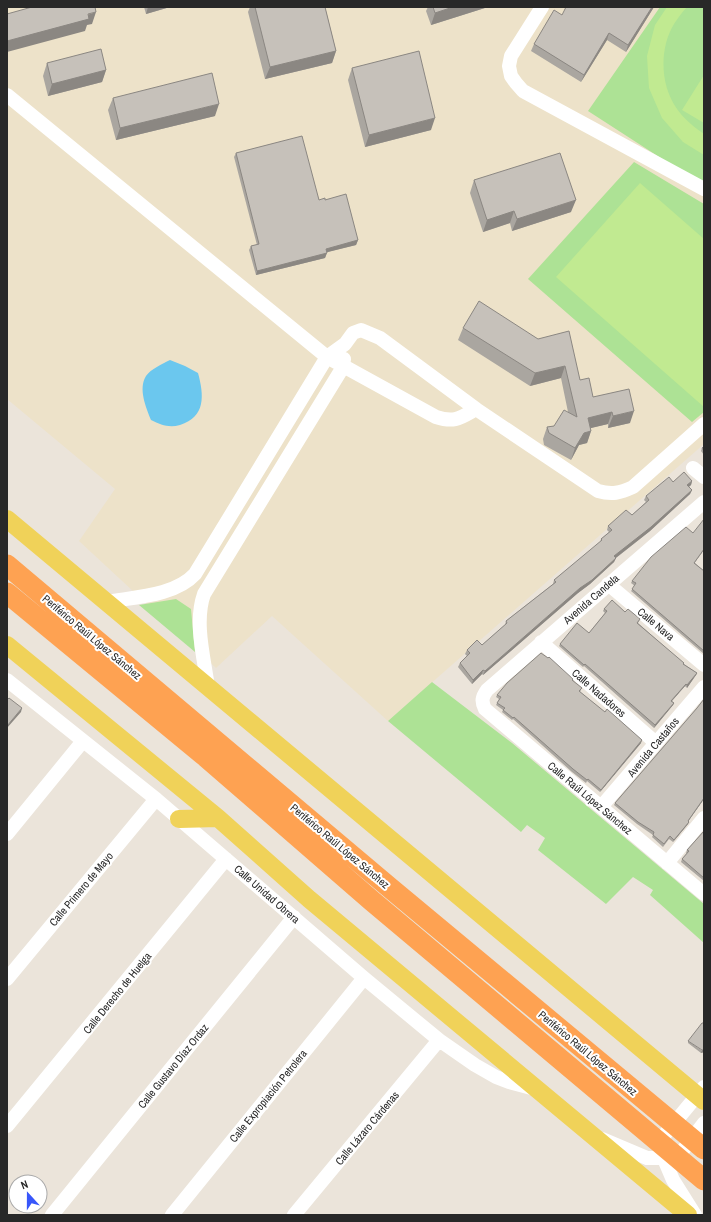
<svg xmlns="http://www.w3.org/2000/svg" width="711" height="1222" viewBox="0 0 711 1222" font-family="'Archivo Narrow',sans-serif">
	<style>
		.education { fill: #ede2c9 }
		.green { fill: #ade295 }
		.pitch { fill: #c1ea91 }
		.water { fill: #6bc7ee }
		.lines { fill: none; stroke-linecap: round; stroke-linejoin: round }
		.minor { stroke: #fff; stroke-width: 14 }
		.major { stroke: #f0d259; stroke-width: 18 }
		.highway { stroke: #fea252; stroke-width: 21 }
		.wall { fill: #aaa6a0 }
		.shaded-wall { fill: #8b8782 }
		.building { fill: #c6c1ba; stroke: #8b8782 }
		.labels { text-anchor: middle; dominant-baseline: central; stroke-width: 4; stroke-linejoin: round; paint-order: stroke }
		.street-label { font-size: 11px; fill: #282828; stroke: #fff }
	</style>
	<rect width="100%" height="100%" fill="#ebe4da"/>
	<!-- education -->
	<path class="education" d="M7,7H704V444L388,721L272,616L216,668L79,541L115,489L7,399Z"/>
	<!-- green -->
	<path class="green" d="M660,7H704V186L588,111Z
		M634,162L704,204V412L692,422L528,279Z
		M176,599L191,609L195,652L139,605Z
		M432,682L512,743L704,904V943L650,895L653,890L633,877L606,904L538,850L545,838L527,825L521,832L388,721Z"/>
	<!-- pitch -->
	<path class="pitch" d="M667,7H687C682,12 678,18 674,24C659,49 660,85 677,109C683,118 694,127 704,134V155L683,142L662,118L649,88L647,56L655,25Z
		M704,75V123L682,110Z
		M640,183L704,239V407L556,277Z"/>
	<!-- water -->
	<path class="water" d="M170,360L185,366L198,373C204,395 206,417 180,425C169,428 161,425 151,420C146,407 138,389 146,376C151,369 162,364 170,360Z"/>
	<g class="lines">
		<!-- minor -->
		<path class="minor" d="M542,7L511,56L509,66L511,76L516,83L523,91L704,189
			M7,95L327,357L436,417C455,423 460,418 476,409L598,491C612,495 620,493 633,487L704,424
			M693,468L704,477
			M704,502L487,690C482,697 481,701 485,709L704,894
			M608,584L704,665
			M106,602C134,597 175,596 195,574L327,357L345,344L353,333L361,330L380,338L476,409
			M541,642L656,743
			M7,680L156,799L364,978L439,1040L475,1065L496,1077L509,1082L535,1089
			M208,687C204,658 194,622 204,594L343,367L344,359
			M601,807L704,687
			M7,834L83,741
			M667,863L704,818
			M7,979L156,799
			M7,1126L226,859
			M602,1139L647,1158H664L680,1154L704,1123
			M52,1215L294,917
			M172,1215L364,978
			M294,1215L439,1040
			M695,1215L673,1180L661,1152V1139L704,1087"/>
		<!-- major -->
		<path class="major" d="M7,519L704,1101
			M7,645L218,818L309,899L688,1215
			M179,819L218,818"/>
		<!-- highway -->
		<path class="highway" d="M7,565L389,887L704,1149
			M7,593L206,757L372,901L704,1180"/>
	</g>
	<!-- wall -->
	<path class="wall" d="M144,7H170L146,14Z
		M250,7H325L336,51L332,63L265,79L248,12Z
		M428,7H488L431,25L426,11Z
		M654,7L626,52L607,40L581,82L531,51L534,44L562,15Z
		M47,63L106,70L102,82L48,96L43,76Z
		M352,68L431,130L365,147L348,80Z
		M113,98L215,116L116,140L108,110Z
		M236,153L319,200H325L358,240L356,245L327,252L325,258L256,275L249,250L251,246L257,245L234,157Z
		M474,180L571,212L512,231L510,223L483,232L470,193Z
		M463,328L538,339L580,380L593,397L630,423L608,428V424L590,428L591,431L587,443L579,445L571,460L544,445L543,439L547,427L554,426L568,412L561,378L530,386L458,340Z
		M704,446V455L701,451L702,448Z
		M692,481L691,485L689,487L692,490L690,494L650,531L616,558L614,562L590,584L578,593L483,675L482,674L472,684L458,667L460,663L467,656L465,654L467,650L482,645L505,625L506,621L553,584L554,580L600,543L601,539L609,532L607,530L608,526L632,515L646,502L644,500L646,496L673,482Z
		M695,563L704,571V654L631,591L635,586L631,583L632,581Z
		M604,609L625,612L640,619L638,623L684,664L697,673L696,675L687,688L685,686L672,701L674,703L673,705L654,728L584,666L583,667L559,646L560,644L589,633L605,613L603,611Z
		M573,679V680L581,690L580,692L641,743L600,792L587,781L586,783L572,772L513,719L512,720L502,712L503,710L496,705L499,699L496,697L497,695Z
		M704,699V799L688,821V824L673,842L669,839L663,847L652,837L653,835L637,824L614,805L615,803L697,708Z
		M704,831V881L681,862L682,859L687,853H686L687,850Z
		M688,1041L704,1052L701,1053L688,1043Z"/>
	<!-- shaded-wall -->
	<path class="shaded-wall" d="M148,7H170L146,14Z
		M453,7H488L431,25L435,13Z
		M652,7H654L626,52L628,45Z
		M96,12L92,24L87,25L85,31L7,52V41Z
		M609,33L607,40L581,82L584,75Z
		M336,51L332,63L265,79L270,67Z
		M106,70L102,82L48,96L52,84Z
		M219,104L215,116L116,140L120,128Z
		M435,118L431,130L365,147L369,135Z
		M576,200L571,212L512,231L517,219Z
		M514,211L510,223L483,232L487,220Z
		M358,240L356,245L324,253L326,249Z
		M327,253L325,258L256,275L257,271Z
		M565,366L561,378L530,386L535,373Z
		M634,411L630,423L608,428L613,416Z
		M612,412L608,424L583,430L588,418Z
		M591,431L587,443L579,445L571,460L575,448L584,433Z
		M692,481L691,485L686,489L687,485Z
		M692,490L690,494L650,531L613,560L614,556Z
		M704,549V550L693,565L694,563Z
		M616,558L614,562L590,584L578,593L483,675L485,671L580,588Z
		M483,670L482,674L472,684L473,680Z
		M697,673L696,675L687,688V685Z
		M686,684L685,686L670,703L671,701Z
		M674,703L673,705L654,728L655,725Z
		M22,708L21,712L7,728V726Z
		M642,740L641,743L600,792L601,790Z
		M704,798V799L687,823L688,821Z
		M689,822L688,824L673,842L674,840Z
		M702,1050H704V1052L701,1053Z"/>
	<!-- building -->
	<path class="building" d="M32,7H95L96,12L88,14L89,19L7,41V14Z
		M255,7H325L336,51L270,67Z
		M433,7H453L435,13Z
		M566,7H652L628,45L609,33L584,75L534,44L554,10L562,15Z
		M101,49L106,70L52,84L47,63Z
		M419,51L435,118L369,135L352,68Z
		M212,73L219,104L120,128L113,98Z
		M302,136L319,200L325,198V200L346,194L358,240L326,249L327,253L257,271L251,246L259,244L236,153Z
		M560,153L576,200L517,219L514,211L487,220L474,180Z
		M479,301L538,339L569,331L580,380L589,378L593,397L629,389L634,411L613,416L612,412L588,418L591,431L584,433L575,448L549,433L547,427L554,426L564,410L577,417L565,366L535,373L463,328Z
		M704,446V451L702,448Z
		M684,472L692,481L687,485L692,490L651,527L614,556L616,558L592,580L580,588L485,671L483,670L473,680L460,663L470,653L467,650L477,640L482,645L507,623L506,621L556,582L554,580L602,540L601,539L612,530L608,526L626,510L632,515L649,500L646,496L669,477L673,482Z
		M704,519V549L694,563L704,571V651L632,589L636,583L632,581L651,557L686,527L693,533Z
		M612,600L625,612L628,609L640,619L637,623L684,663L683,664L697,673L687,685L686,684L671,701L674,703L655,725L585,664L584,665L560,644L577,623L589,633L607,611L604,609Z
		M541,653L548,658L549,657L573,679L572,680L582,688L579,691L605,712L607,709L642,740L601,790L588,779L587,780L573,769L514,717L513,718L503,710L505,708L497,703L501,697L497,695L507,683Z
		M9,698L22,708L7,726V700Z
		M704,699V798L688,821L689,822L674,840L670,836L664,844L653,835L654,832L638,822L615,803L697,708Z
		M704,831V878L682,859L689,851L687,850Z
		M702,1023H704V1050H702L688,1041Z"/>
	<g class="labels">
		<!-- street labels -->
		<g class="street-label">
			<text transform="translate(591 599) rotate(-41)">Avenida Candela</text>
			<text transform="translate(656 624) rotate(40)">Calle Nava</text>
			<text transform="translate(92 637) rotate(40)">Periférico Raúl López Sánchez</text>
			<text transform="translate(599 693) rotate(41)">Calle Nadadores</text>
			<text transform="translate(653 747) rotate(-50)">Avenida Castaños</text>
			<text transform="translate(590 798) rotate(40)">Calle Raúl López Sánchez</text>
			<text transform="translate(340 846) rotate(40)">Periférico Raúl López Sánchez</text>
			<text transform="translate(81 889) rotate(-50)">Calle Primero de Mayo</text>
			<text transform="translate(267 894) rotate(41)">Calle Unidad Obrera</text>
			<text transform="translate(117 993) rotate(-51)">Calle Derecho de Huelga</text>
			<text transform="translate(588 1053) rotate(40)">Periférico Raúl López Sánchez</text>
			<text transform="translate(173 1066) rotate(-51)">Calle Gustavo Díaz Ordaz</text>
			<text transform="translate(268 1096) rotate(-51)">Calle Expropiación Petrolera</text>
			<text transform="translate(367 1128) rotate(-50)">Calle Lázaro Cárdenas</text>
		</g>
	</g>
	<!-- border -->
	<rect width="711" height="1222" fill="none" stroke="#282828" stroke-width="16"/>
	<!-- north arrow -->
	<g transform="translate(28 1194) rotate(339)"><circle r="19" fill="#ffffff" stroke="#a9a9a9"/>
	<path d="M0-3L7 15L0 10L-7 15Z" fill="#3856fa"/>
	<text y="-6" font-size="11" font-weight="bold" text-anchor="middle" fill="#282828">N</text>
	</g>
</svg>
